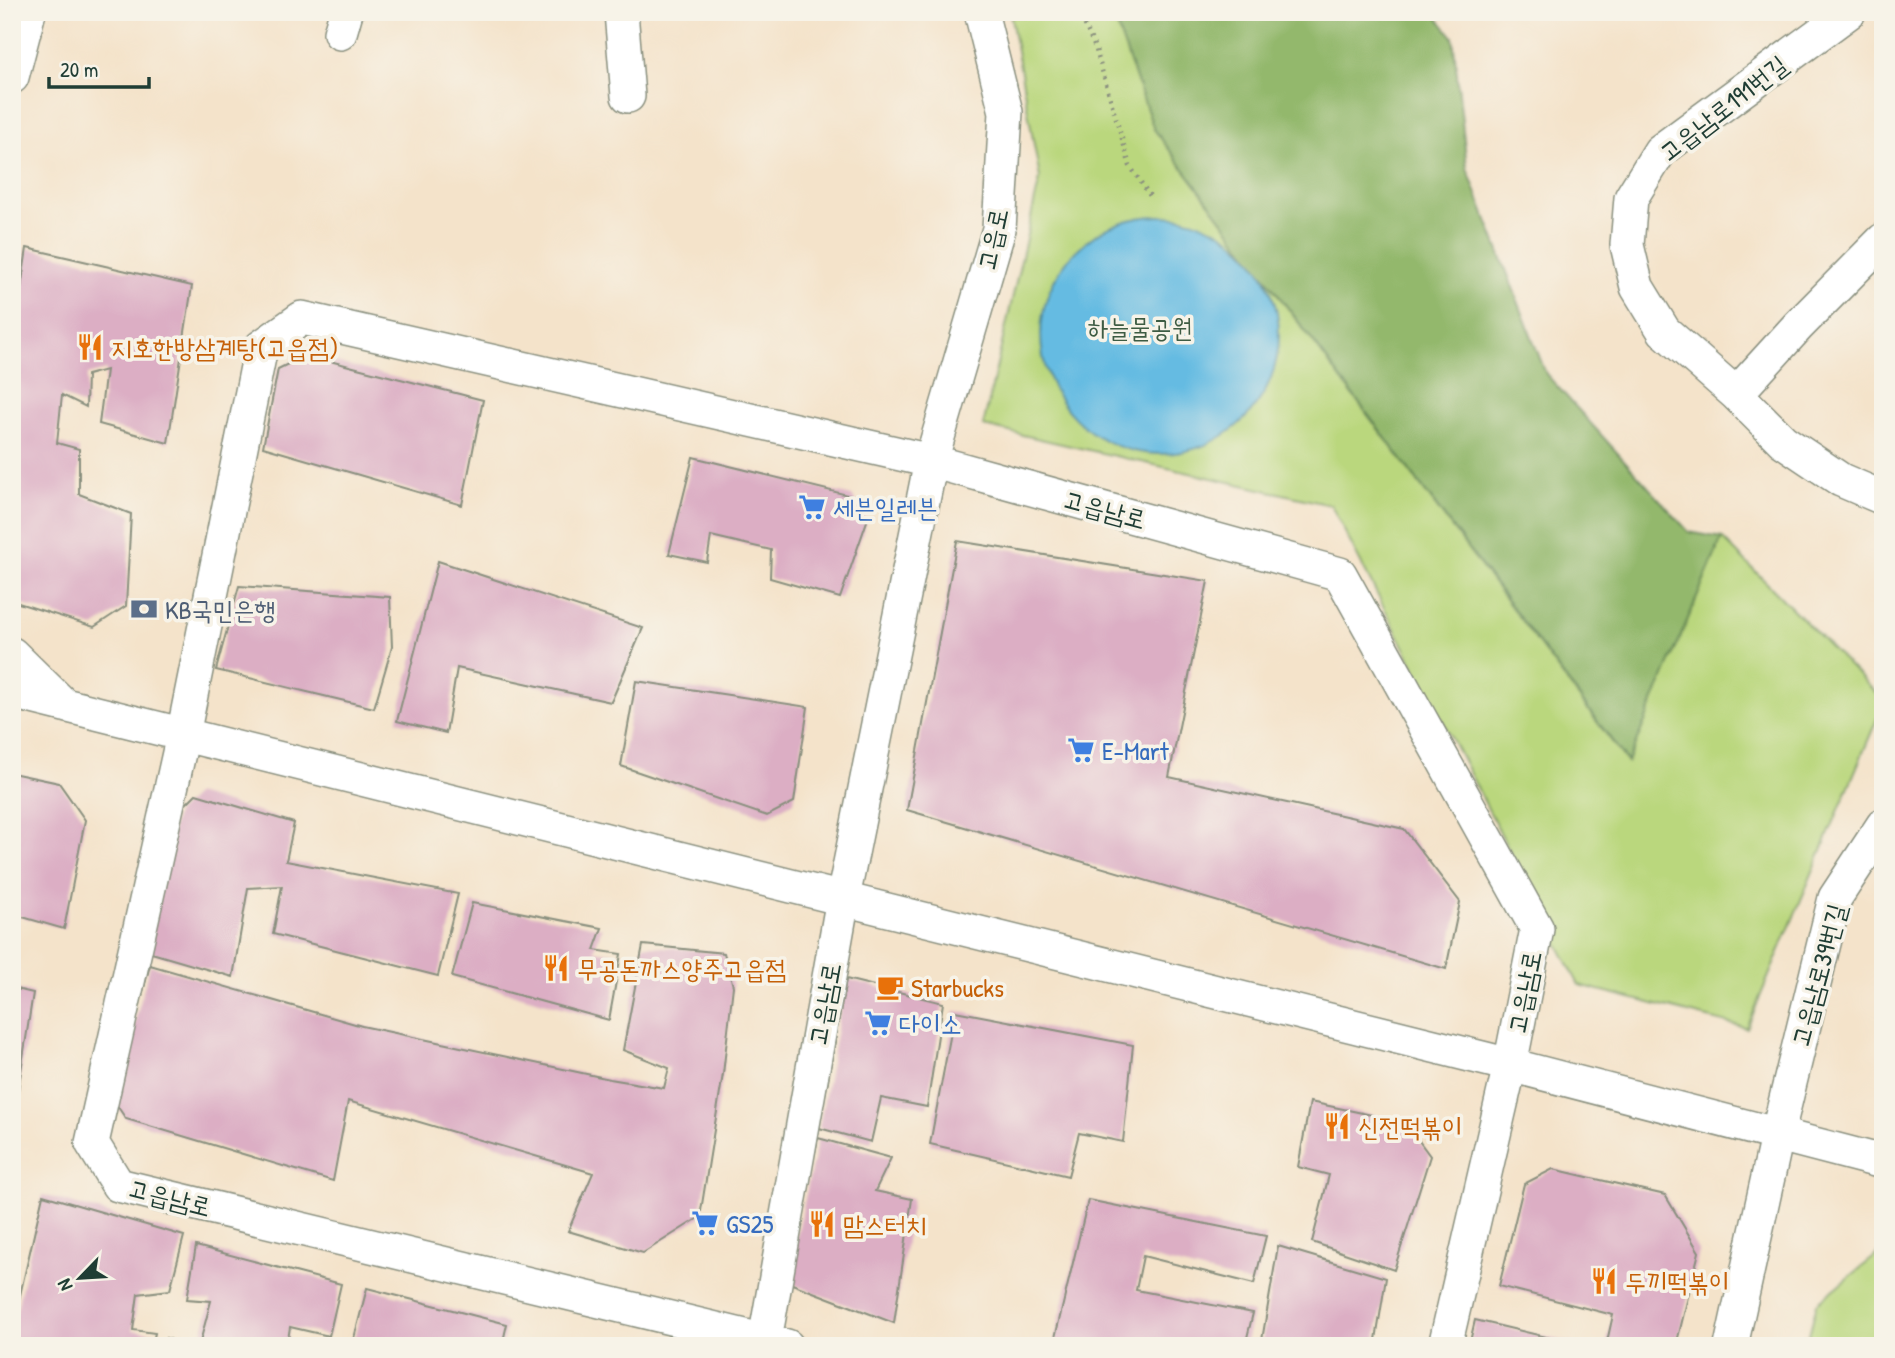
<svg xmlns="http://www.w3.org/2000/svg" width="1895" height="1358" viewBox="0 0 1895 1358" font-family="'Patrick Hand','Poor Story',sans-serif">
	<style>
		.green { fill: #bad77d; stroke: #6c8a58; stroke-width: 2 }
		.forest { fill: #93b86c; stroke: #597a50; stroke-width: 2 }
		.water { fill: #65bbe2; stroke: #427c8b; stroke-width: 2 }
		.building { fill: #dcaec4 }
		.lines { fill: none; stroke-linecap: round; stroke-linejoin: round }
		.minor-casing { stroke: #8a907f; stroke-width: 36 }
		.path { stroke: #8a907f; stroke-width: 4.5; stroke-dasharray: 2 5; stroke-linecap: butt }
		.minor { stroke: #fff; stroke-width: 33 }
		.labels { text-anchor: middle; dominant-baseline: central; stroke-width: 7; stroke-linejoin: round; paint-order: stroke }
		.street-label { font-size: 26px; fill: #1f3d34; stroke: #f7f3e8 }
		.park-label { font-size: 26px; fill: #3e5c43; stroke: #f7f3e8 }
		.food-label { font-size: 26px; fill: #c56008; stroke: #f7f3e8; text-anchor: start }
		.shop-label { font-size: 26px; fill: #366cbe; stroke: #f7f3e8; text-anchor: start }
		.service-label { font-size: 26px; fill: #4e5e75; stroke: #f7f3e8; text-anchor: start }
	</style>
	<rect width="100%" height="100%" fill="#f7f3e8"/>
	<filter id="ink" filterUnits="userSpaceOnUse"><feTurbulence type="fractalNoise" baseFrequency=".0143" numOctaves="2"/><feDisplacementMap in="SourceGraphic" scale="14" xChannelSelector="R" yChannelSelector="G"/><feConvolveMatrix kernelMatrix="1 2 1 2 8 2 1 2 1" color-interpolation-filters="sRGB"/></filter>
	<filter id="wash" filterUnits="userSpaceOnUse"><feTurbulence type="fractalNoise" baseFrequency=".00686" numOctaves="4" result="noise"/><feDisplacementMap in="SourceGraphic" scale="28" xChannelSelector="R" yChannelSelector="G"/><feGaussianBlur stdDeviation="1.57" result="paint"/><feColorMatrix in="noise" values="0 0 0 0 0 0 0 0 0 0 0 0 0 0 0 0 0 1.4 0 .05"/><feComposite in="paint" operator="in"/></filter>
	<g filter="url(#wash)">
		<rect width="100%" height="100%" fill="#f4e3ca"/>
		<!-- green -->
		<path class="green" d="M1010,12H1112L1154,129L1627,762L1722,538L1883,700V705L1747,1028L1579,985L1331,505L983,426L1040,178Z
			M1883,1250V1346H1806L1817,1303Z"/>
		<!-- forest -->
		<path class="forest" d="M1112,12H1433L1453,37L1467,168L1546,374L1689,532L1722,538L1628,762L1154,129Z"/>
		<!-- water -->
		<path class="water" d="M1041 335a119 119 0 1 1 238 0a119 119 0 1 1-238 0Z"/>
		<g id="blocks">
			<!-- building -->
			<path class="building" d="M27,248L192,286L168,443L99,424L106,370L87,375L86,407L62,395L57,443L79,449V494L131,514L126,606L94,627L12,601V349Z
				M306,355L483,400L462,505L263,447L278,369Z
				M693,457L852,496L867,521L840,598L770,578L771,550L711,536L707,562L669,554Z
				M957,541L1208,581L1169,777L1404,829L1460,902L1446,969L907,810Z
				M438,561L643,628L611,702L457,668L446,733L397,721Z
				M239,586L390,597L392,647L374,708L216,670Z
				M636,681L808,707L794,802L767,816L621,766Z
				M12,773L59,783L85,820L64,929L12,914Z
				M196,794L294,823L286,861L458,894L438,976L273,934L282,886L248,888L233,977L145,951L176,814Z
				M472,903L602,928L594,950L621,954L609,1020L452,977Z
				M643,945L724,953L733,986L723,1074L700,1217L643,1253L568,1231L593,1173L348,1101L333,1181L126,1119L114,1101L150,965L362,1026L610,1079L664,1088L669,1068L623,1050Z
				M846,979L943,1003L927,1107L881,1098L871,1142L819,1128Z
				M12,988L33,993L14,1117H12Z
				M955,1011L1133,1045L1123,1142L1079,1133L1068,1176L930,1144Z
				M1310,1102L1405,1122L1430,1156L1394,1270L1312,1242L1329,1175L1298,1167Z
				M818,1138L891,1158L875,1191L912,1199L894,1323L787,1282Z
				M1553,1169L1665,1195L1699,1252L1676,1346H1606L1613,1315L1499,1286L1524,1184Z
				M43,1195L184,1236L170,1290L138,1294L133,1330L155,1333L152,1346H12V1330Z
				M1088,1200L1266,1236L1254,1284L1143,1256L1136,1290L1253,1313L1245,1346H1053Z
				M196,1246L341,1284L329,1336L290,1327L287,1346H199L211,1301L187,1299Z
				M1278,1246L1386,1278L1375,1346H1261Z
				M367,1288L507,1324L502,1346H352Z
				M1475,1320L1580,1345V1346H1469Z
				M166,1338L188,1345V1346H165Z"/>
		</g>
	</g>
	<g filter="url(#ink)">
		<use href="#blocks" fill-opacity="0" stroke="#8a907f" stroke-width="2"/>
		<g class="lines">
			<defs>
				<path id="minor" d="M621,12L628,96
					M340,33L346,12
					M12,77L29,12
					M1883,240L1798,326L1736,394L1783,441L1841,480L1883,498
					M1736,394L1664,331L1637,287L1627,245L1631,198L1660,151L1849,12
					M12,654L64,705
					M12,692L1510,1065L1883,1162
					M765,1340L843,898L931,461L999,229L1006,112L981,12
					M787,1346L118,1185L92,1143L183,735L261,347L302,318L931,461L1340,574L1537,929L1510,1065L1445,1346
					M1731,1346L1777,1136L1835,898L1883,825"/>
			</defs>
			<!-- minor casing -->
			<use href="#minor" class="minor-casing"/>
			<!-- path -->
			<path class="path" d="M1079,12L1096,50L1130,166L1152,199"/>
			<!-- minor -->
			<use href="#minor" class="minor"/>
		</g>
	</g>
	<!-- icons -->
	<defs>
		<symbol id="restaurant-bare" viewBox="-9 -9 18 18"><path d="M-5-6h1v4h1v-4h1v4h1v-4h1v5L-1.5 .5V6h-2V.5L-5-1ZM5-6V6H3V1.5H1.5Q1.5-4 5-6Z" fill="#e8710a" stroke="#f7f3e8" stroke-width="2.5" paint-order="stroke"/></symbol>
		<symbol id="supermarket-bare" viewBox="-9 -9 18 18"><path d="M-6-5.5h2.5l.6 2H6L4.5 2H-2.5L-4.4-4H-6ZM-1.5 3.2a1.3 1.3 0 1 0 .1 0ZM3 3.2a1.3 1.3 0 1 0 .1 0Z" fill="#3f7fe0" stroke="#f7f3e8" stroke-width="2.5" paint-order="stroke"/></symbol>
		<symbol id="bank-bare" viewBox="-9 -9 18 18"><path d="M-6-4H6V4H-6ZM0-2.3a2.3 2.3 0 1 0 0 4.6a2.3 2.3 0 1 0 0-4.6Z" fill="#5c6f8a" stroke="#f7f3e8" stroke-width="2.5" paint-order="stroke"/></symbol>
		<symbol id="cafe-bare" viewBox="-9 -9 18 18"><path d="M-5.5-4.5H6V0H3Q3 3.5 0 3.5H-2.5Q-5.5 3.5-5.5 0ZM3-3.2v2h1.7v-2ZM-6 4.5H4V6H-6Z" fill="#e8710a" stroke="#f7f3e8" stroke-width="2.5" paint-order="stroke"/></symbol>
	</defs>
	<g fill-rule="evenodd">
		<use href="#restaurant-bare" x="71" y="328" width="38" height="38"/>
		<use href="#supermarket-bare" x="793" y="488" width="38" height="38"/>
		<use href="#bank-bare" x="125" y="590" width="38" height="38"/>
		<use href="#supermarket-bare" x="1062" y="731" width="38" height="38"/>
		<use href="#restaurant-bare" x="537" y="949" width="38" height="38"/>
		<use href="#cafe-bare" x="871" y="968" width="38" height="38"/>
		<use href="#supermarket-bare" x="859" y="1004" width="38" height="38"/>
		<use href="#restaurant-bare" x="1318" y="1107" width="38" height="38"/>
		<use href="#supermarket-bare" x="686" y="1204" width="38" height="38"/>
		<use href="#restaurant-bare" x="803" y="1205" width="38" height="38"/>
		<use href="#restaurant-bare" x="1585" y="1262" width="38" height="38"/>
	</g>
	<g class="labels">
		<!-- street labels -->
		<g class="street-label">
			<text transform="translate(1723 108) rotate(-38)">고읍남로191번길</text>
			<text transform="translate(992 239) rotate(-78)">고읍로</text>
			<text transform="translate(1105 509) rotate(15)">고읍남로</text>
			<text transform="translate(1818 975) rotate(-75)">고읍남로39번길</text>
			<text transform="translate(1524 992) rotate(-79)">고읍남로</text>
			<text transform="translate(824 1004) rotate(-80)">고읍남로</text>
			<text transform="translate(170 1197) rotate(14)">고읍남로</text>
		</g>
		<!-- park labels -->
		<g class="park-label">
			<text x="1140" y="327">하늘물공원</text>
		</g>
		<!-- food labels -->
		<g class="food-label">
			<text x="111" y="347">지호한방삼계탕(고읍점)</text>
			<text x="577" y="968">무공돈까스양주고읍점</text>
			<text x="911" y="987">Starbucks</text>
			<text x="1358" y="1126">신전떡볶이</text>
			<text x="843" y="1224">맘스터치</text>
			<text x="1625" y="1281">두끼떡볶이</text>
		</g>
		<!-- shop labels -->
		<g class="shop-label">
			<text x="833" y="507">세븐일레븐</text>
			<text x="1102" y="750">E-Mart</text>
			<text x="899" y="1023">다이소</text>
			<text x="726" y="1223">GS25</text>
		</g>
		<!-- service labels -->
		<g class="service-label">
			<text x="165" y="609">KB국민은행</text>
		</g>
	</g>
	<!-- margin -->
	<rect width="1895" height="1358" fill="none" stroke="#f7f3e8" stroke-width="42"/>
	<!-- north arrow -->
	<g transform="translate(80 1278) rotate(245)" stroke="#f7f3e8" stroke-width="5" paint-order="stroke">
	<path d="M0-5L12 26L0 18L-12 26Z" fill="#1f3d34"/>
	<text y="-10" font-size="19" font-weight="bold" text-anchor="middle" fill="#1f3d34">N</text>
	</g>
	<!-- scale -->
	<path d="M49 77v10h100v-10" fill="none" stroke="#1f3d34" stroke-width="3.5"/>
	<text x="60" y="77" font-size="21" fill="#1f3d34" stroke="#f7f3e8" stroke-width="5" paint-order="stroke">20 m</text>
</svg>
